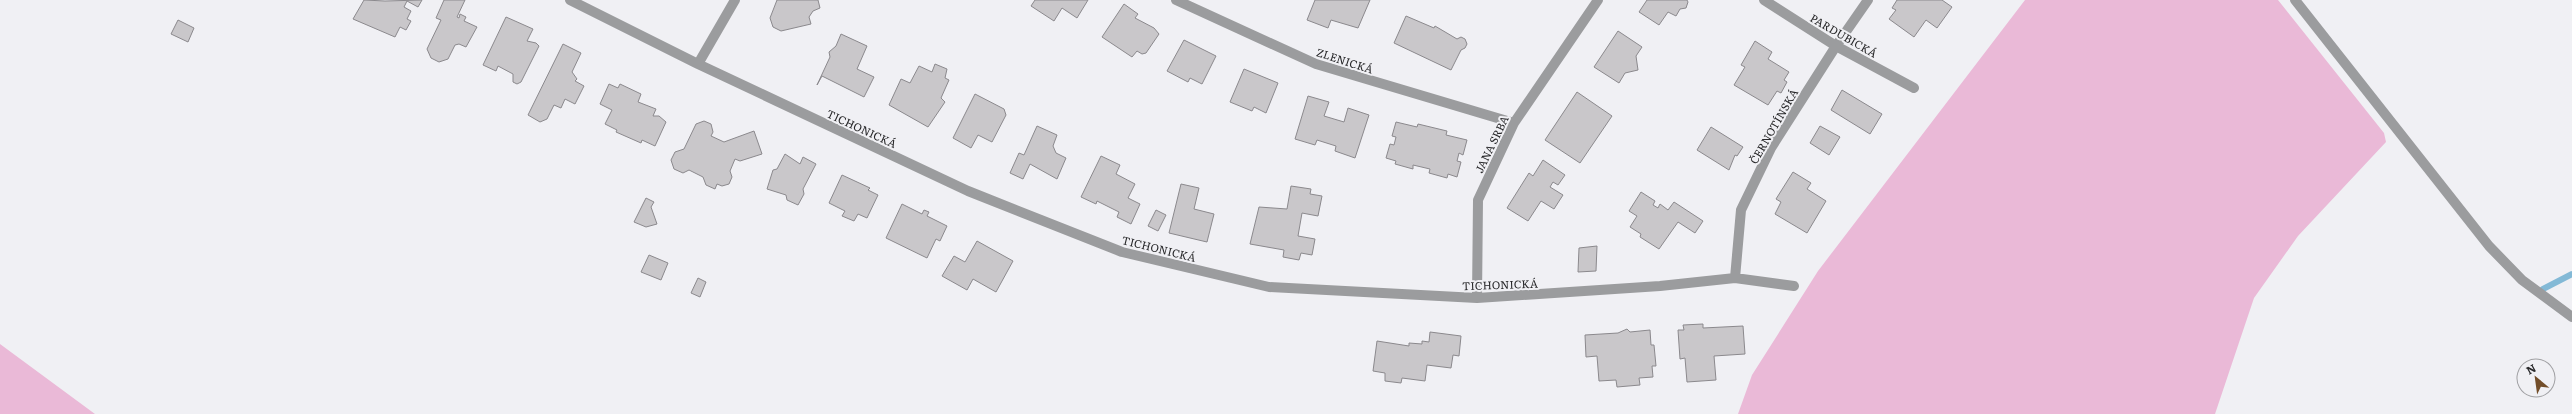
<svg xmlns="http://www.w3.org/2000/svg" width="2572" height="414" viewBox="0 0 2572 414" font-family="Literata,serif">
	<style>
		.grass { fill: #eab9d7 }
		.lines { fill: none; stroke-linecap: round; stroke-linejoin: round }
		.stream { stroke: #83b9d6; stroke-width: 6 }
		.building { fill: #c9c7ca; stroke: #8b898d }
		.minor { stroke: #9b9c9e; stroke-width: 10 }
		.labels { text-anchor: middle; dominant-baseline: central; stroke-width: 4; stroke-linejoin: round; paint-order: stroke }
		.street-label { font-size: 11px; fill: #272729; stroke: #f0f0f4 }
	</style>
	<rect width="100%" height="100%" fill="#f0f0f4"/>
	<!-- grass -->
	<path class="grass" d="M2025,0H2278L2384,133L2386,142L2298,236L2254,298L2215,414H1738L1752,375L1818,271Z
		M0,344L95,414H0Z"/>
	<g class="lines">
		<!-- stream -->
		<path class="stream" d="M2543,289L2572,274"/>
	</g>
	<!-- building -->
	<path class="building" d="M364,0L385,1L422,0L418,7L407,1L404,7L411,11L407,19L411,21L406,30L400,27L395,37L353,19Z
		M444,0H465L457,17L459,18L460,14L466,17L464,21L477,27L466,47L459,44L455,45L448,59L439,62L431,58L427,49L441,20L436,18Z
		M777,0H818L820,8L813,11L809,17L811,24L781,31L773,27L770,18Z
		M1035,0H1088L1077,18L1062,8L1054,21L1031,6Z
		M1315,0H1370L1358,28L1331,20L1328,28L1307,20Z
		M1647,0H1687L1688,2L1686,8L1680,9L1676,16L1668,12L1659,25L1639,12Z
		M1897,0H1942L1952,7L1937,28L1926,20L1914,37L1889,19L1896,10L1892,8Z
		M1124,4L1138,14L1135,18L1154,28L1159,34L1146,53L1142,54L1137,51L1132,57L1102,37Z
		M1406,16L1434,28L1435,26L1457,39L1461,37L1465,39L1467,44L1465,48L1461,50L1451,70L1394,43Z
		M506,17L533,29L527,41L536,43L539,46L521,82L517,84L513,82V74L498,66L496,71L483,65Z
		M178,20L194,28L188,42L171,34Z
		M1618,31L1642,47L1636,56L1638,70L1625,73L1619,83L1594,67Z
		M841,34L867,46L857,69L874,77L864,97L822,76L817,85L830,57L829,52L836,46Z
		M1184,40L1216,56L1202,84L1190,78L1188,82L1167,71Z
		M1755,41L1772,52L1768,59L1789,72L1784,80L1787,82L1781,93L1777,91L1768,105L1734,85L1745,67L1741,65Z
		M563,44L581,53L572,72L577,79L575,81L584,86L575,104L565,99L561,108L554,105L547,119L540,122L528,115Z
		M935,64L947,69L945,78L949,80L941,98L945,102L928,127L889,105L901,79L910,83L919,66L932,72Z
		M1244,69L1278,83L1266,113L1254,107L1252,111L1230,102Z
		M609,84L618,88L620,84L641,94L638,102L656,109L653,116H659L666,122L655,146L642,140L641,143L616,132L617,130L605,124L612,110L600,104Z
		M1842,90L1882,114L1870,134L1831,110Z
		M1577,92L1612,116L1580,163L1545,140Z
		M975,94L1004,109L1006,115L992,142L978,135L971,148L953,138Z
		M1308,96L1329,102L1324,116L1344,122L1348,108L1369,115L1355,158L1335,151L1336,146L1317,140L1315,145L1295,139Z
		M704,121L711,124L713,132L711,136L724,142L754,131L762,154L740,161L735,159L730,171L732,177L729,184L722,186L717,184L715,189L706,185L703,177L689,170L683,173L674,169L671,160L675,152L684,149L696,124Z
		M1396,122L1417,127L1418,124L1447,131L1446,135L1467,140L1463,155L1459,153L1457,161L1461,162L1457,177L1448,174L1447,178L1429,173L1430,169L1413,165V169L1395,164L1396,161L1386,158L1390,144L1394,145L1396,137L1392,136Z
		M1037,126L1057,135L1053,146L1056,153L1066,158L1057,179L1030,164L1023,179L1010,173L1019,153L1024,155Z
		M1820,126L1840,137L1829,155L1810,143Z
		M1711,127L1743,147L1737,156L1735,155L1729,170L1697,150Z
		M785,154L800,164L803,157L816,164L803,189L804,194L798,205L787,200L786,195L767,189L773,170L777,169Z
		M1101,156L1120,165L1116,174L1135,184L1128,198L1140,204L1131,224L1117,217L1119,212L1097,201L1096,204L1081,197Z
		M1543,160L1565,175L1558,185L1553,182L1550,187L1563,195L1554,209L1541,201L1528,221L1507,208L1529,173L1533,176Z
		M1793,172L1811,183L1807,189L1826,201L1807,233L1775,214L1781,202L1776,199Z
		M842,175L870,188L868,190L878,195L867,218L858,214L854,221L842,216L845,211L829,203Z
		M1181,184L1199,188L1194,209L1214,214L1207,242L1169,233Z
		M1291,186L1311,189L1310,194L1322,196L1318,216L1302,213L1298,236L1315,239L1312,255L1301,253L1299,260L1283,257L1284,250L1250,244L1259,207L1287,209Z
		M1641,192L1655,201L1653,205L1658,208L1660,204L1668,210L1674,202L1703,221L1695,233L1678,222L1659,249L1640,237L1641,234L1630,227L1637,216L1629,211Z
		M646,198L654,202L651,207L657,224L646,227L634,222Z
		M902,204L922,214L924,210L929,212L927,216L947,226L940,241L936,239L927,258L886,238Z
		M1156,210L1166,215L1158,231L1148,226Z
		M977,241L1013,261L996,292L973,279L967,290L942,276L954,256L965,262Z
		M1597,246L1596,271L1578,272L1579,248Z
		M649,255L668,263L661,280L641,272Z
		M698,278L706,282L700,297L691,293Z
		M1703,324V328L1743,326L1745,354L1714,356L1716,380L1687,382L1685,358L1680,359L1678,330H1684L1683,325Z
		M1627,329L1630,332L1650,330L1651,345H1654L1656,366H1652L1653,377L1639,378L1640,385L1617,387L1616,380L1599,381L1597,356L1586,357L1585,335L1618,333Z
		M1430,332L1461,336L1459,356L1453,355L1451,368L1427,365L1425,381L1402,378L1401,383L1385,381V373L1373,371L1377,341L1409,346V343L1422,344V341L1429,342Z"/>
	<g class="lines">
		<!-- minor -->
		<path class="minor" d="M570,0L698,64L968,191L1122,252L1269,287L1477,298L1660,286L1735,278L1794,286
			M1176,0L1316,64L1514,123
			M1764,0L1836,46L1914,88
			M2295,0L2489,246L2522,280L2572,317
			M698,64L735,0
			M1735,278L1741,210L1771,148L1836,46L1868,0
			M1477,298L1478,200L1514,123L1598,0"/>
	</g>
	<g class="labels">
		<!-- street labels -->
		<g class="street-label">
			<text transform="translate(1844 35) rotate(30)">PARDUBICKÁ</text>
			<text transform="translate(1345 60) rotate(18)">ZLENICKÁ</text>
			<text transform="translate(1773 126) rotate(-60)">ČERNOTÍNSKÁ</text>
			<text transform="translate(862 128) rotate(25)">TICHONICKÁ</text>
			<text transform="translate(1491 144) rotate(-64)">JANA SRBA</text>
			<text transform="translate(1159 248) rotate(14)">TICHONICKÁ</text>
			<text transform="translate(1500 284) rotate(-2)">TICHONICKÁ</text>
		</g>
	</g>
	<!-- north arrow -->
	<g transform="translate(2536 378) rotate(331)"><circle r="19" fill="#f0f0f4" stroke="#a0a0a3"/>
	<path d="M0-3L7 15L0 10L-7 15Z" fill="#724d29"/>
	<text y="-6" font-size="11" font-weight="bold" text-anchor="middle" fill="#272729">N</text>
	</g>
</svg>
